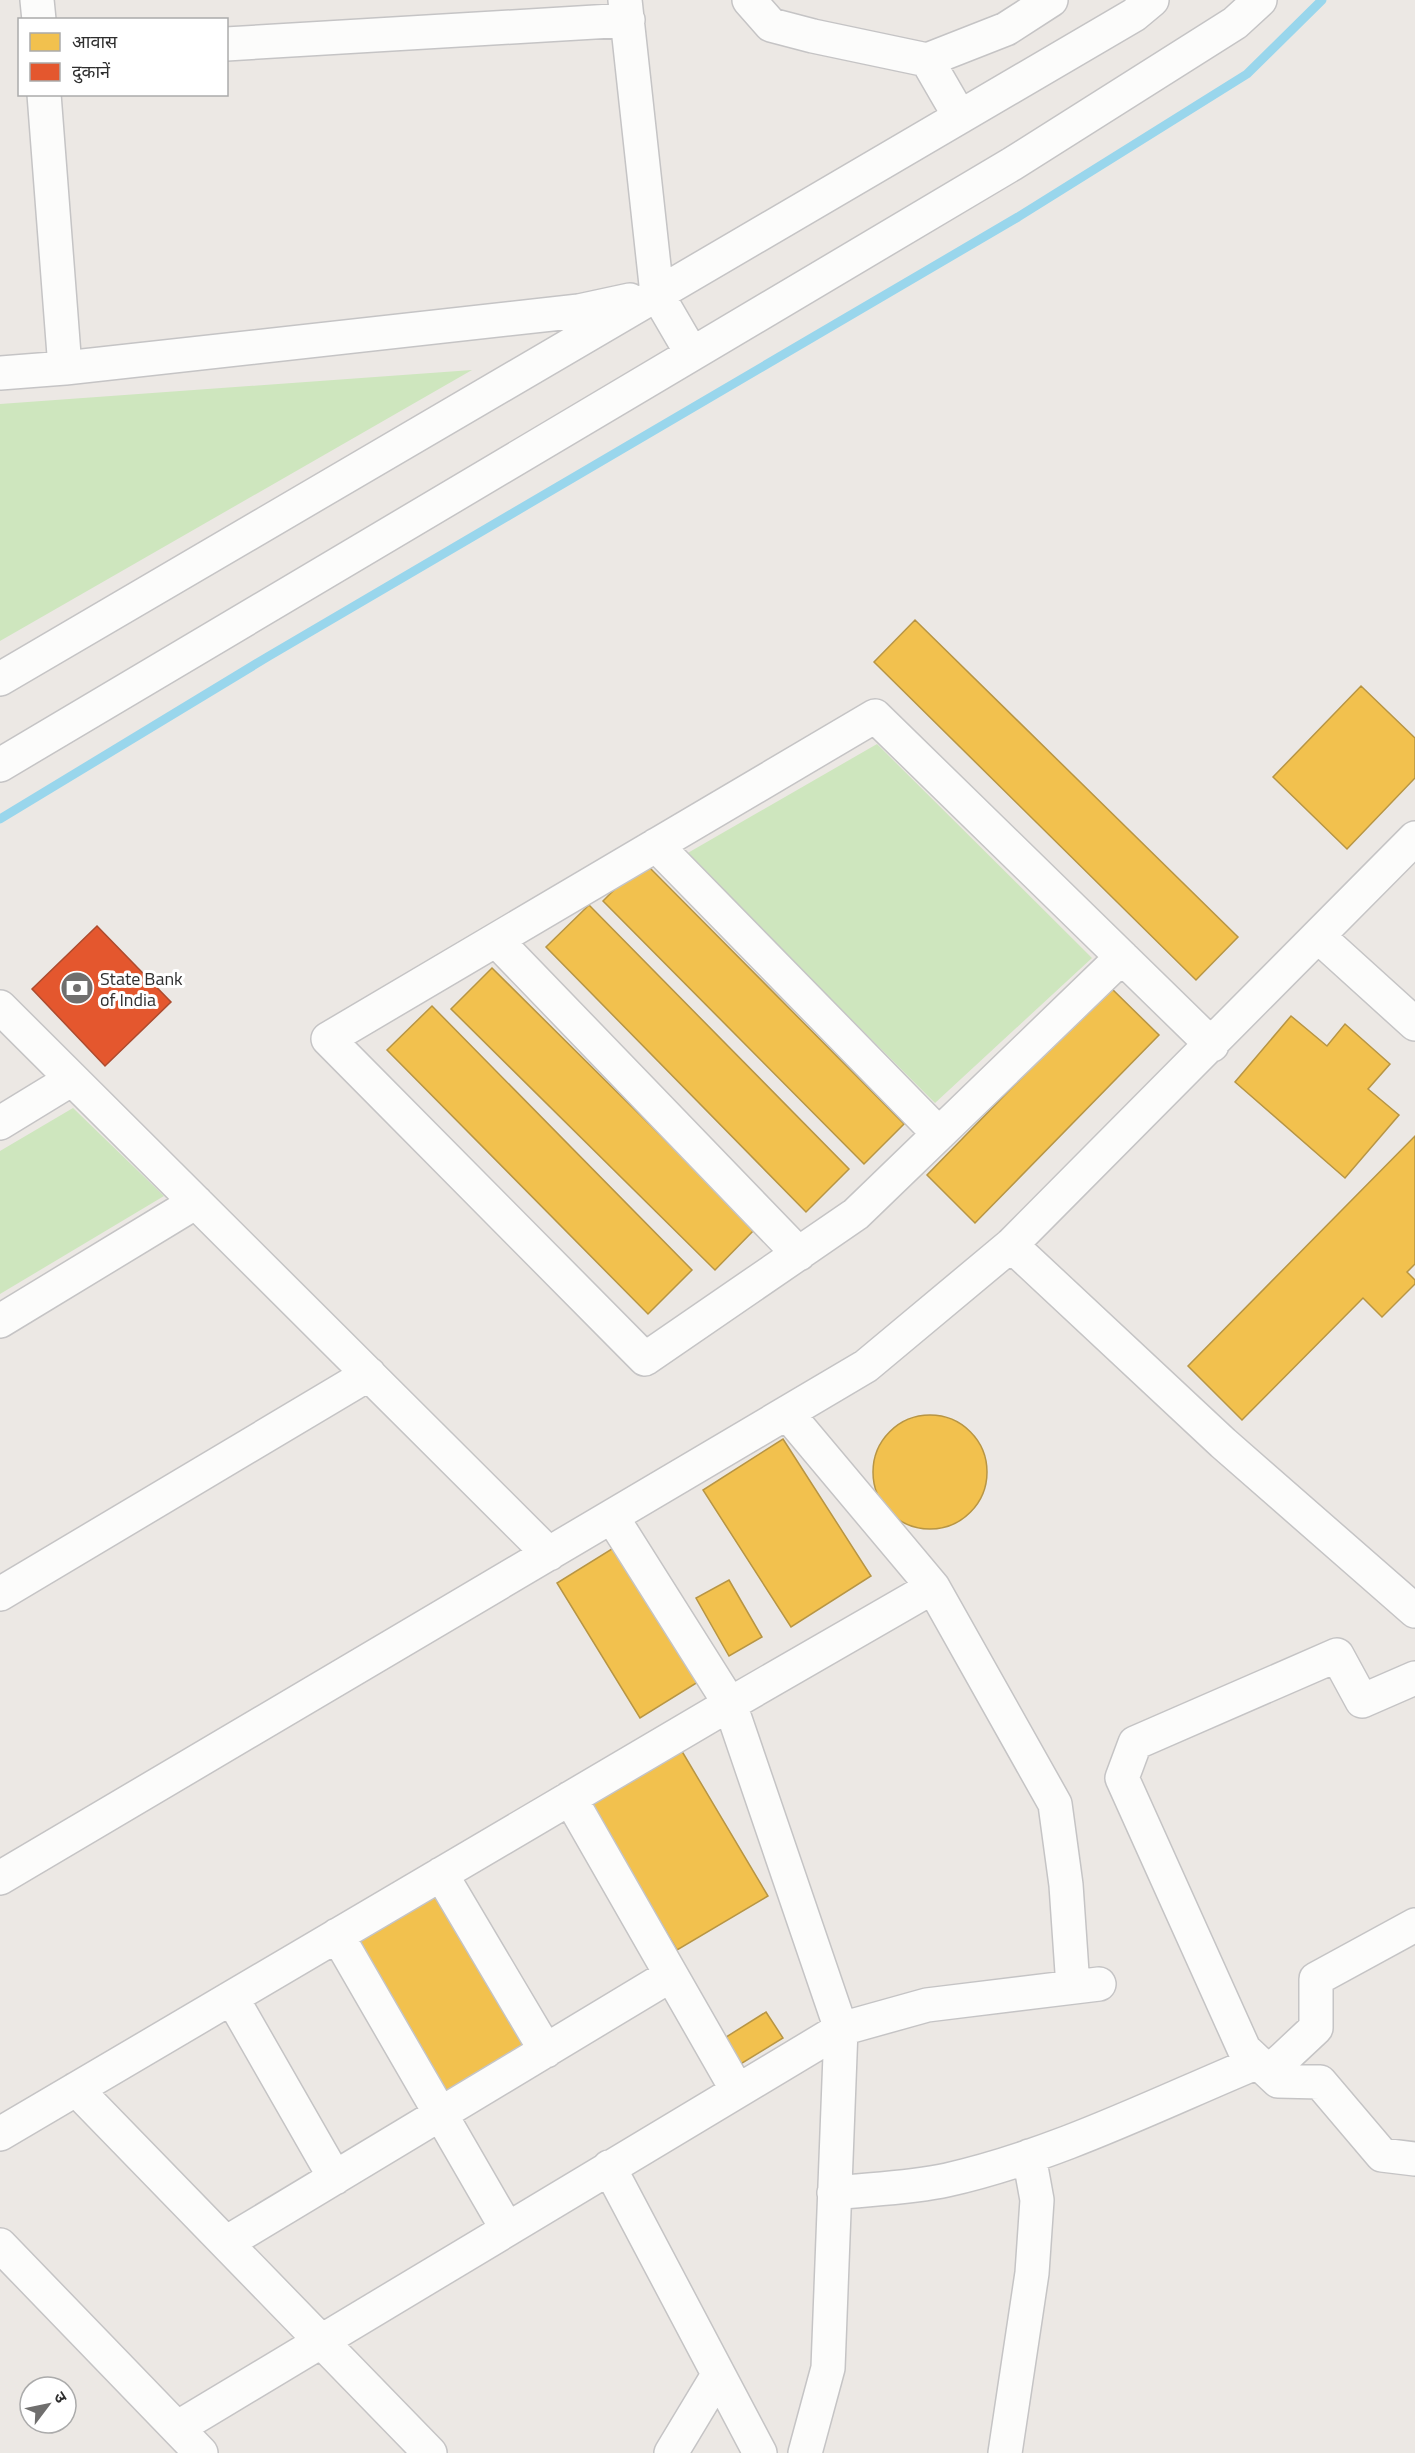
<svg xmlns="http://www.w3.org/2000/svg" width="1415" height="2453" viewBox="0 0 1415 2453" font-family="'Titillium Web','Noto Sans Devanagari',sans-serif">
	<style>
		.green { fill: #cee6be }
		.homes { fill: #f2c14e; stroke: #b79544; stroke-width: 1.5 }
		.shops { fill: #e4572e; stroke: #ad4b2e; stroke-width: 1.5 }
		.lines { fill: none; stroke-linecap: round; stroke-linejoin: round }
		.stream { stroke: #99d6ec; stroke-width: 9 }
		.minor-casing { stroke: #c5c4c5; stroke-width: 36 }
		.minor { stroke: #fcfcfb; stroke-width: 33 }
		.labels { text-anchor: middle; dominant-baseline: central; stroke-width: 6; stroke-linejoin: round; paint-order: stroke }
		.poi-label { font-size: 18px; fill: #2e2e2e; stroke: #fff; text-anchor: start }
	</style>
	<rect width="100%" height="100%" fill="#ece8e4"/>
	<!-- green -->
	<path class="green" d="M472,370L0,641V404Z
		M877,744L1092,958L935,1103L686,854Z
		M73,1108L164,1196L0,1294V1151Z"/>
	<!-- homes -->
	<path class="homes" d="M915,620L1238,937L1196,980L874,662Z
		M1361,686L1415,738V778L1347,849L1273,777Z
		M643,861L904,1124L864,1164L603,901Z
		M589,905L849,1169L806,1212L546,947Z
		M492,968L755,1229L715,1270L451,1009Z
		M1110,987L1159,1035L975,1223L927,1175Z
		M432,1006L692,1270L648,1314L387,1050Z
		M1291,1016L1327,1046L1345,1024L1390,1064L1368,1089L1399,1115L1345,1178L1235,1082Z
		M1415,1136V1264L1407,1272L1415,1280V1284L1382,1317L1363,1298L1242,1420L1188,1366Z
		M873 1472a57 57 0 1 1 114 0a57 57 0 1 1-114 0Z
		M783,1439L871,1576L791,1627L703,1490Z
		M615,1547L698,1682L640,1718L557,1583Z
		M729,1580L762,1637L729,1656L696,1598Z
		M680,1748L768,1896L677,1950L589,1803Z
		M440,1887L533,2044L448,2095L355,1938Z
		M766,2012L783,2038L739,2065L723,2039Z"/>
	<!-- shops -->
	<path class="shops" d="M97,926L171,1002L105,1066L32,989Z"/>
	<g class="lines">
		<!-- stream -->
		<path class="stream" d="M0,819L269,656L1018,217L1247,74L1322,0"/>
		<defs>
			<path id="minor" d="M37,0L39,20
				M625,0L657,294L692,354
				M749,0L771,25L813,36L927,60L1006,29L1051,0
				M226,44L628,20
				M927,60L960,117
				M44,94L65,368
				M0,373L65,368L579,311L630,300
				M0,679L1134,15L1152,0
				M0,765L1012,164L1235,23L1260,0
				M656,845L939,1134
				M1319,937L1415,1024
				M496,940L799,1254
				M1122,957L856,1214L645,1359L328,1039L875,716L1212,1045
				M0,1007L549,1554
				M0,1123L72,1079
				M1011,1245L1223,1443L1415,1611
				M0,1321L196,1202
				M787,1413L933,1587L1055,1804L1066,1885L1073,1987
				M612,1517L730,1704L841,2029L828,2368L805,2453
				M0,1594L369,1374
				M1415,1678L1362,1701L1337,1655L1135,1743L1122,1778L1244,2049L1278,2081L1320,2082L1382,2155L1415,2159
				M570,1798L737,2090
				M441,1874L546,2051
				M0,1878L866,1366L1011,1245L1415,838
				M337,1935L507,2229
				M232,1998L335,2178
				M1269,2072L1316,2028V1979L1415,1925
				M76,2089L430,2453
				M0,2134L730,1704L933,1587
				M609,2167L760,2453
				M834,2193C871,2189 911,2188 947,2180C1054,2156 1157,2104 1258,2062
				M226,2243L671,1975
				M0,2245L201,2453
				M177,2428L841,2029L927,2005L1099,1984
				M671,2453L718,2375
				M1005,2453L1032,2273L1037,2200L1029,2156"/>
		</defs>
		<!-- minor casing -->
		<use href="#minor" class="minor-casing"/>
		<!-- minor -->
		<use href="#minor" class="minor"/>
	</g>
	<!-- icons -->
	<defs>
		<symbol id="bank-disc" viewBox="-11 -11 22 22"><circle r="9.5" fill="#706f6e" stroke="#fff"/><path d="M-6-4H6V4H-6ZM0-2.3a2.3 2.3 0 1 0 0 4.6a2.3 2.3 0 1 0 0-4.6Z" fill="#fff"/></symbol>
	</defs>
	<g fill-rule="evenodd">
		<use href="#bank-disc" x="58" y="969" width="38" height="38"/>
	</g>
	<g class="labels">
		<!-- poi labels -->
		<g class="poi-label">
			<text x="100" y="978">State Bank<tspan x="100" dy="21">of India</tspan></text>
		</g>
	</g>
	<!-- legend -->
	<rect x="18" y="18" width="210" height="78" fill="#ffffff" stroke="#ababab" stroke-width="1.5"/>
	<rect x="30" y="33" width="30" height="18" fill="#f2c14e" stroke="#ababab" stroke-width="1.5"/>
	<text x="72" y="48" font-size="18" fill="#2e2e2e">आवास</text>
	<rect x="30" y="63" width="30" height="18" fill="#e4572e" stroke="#ababab" stroke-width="1.5"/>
	<text x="72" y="78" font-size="18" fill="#2e2e2e">दुकानें</text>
	<!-- north arrow -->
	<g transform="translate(48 2405) rotate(58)"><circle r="28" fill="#ffffff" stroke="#ababab" stroke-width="1.5"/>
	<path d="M0-4.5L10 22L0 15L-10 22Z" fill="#706f6e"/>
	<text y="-9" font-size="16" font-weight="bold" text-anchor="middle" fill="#2e2e2e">उ</text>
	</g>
</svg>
